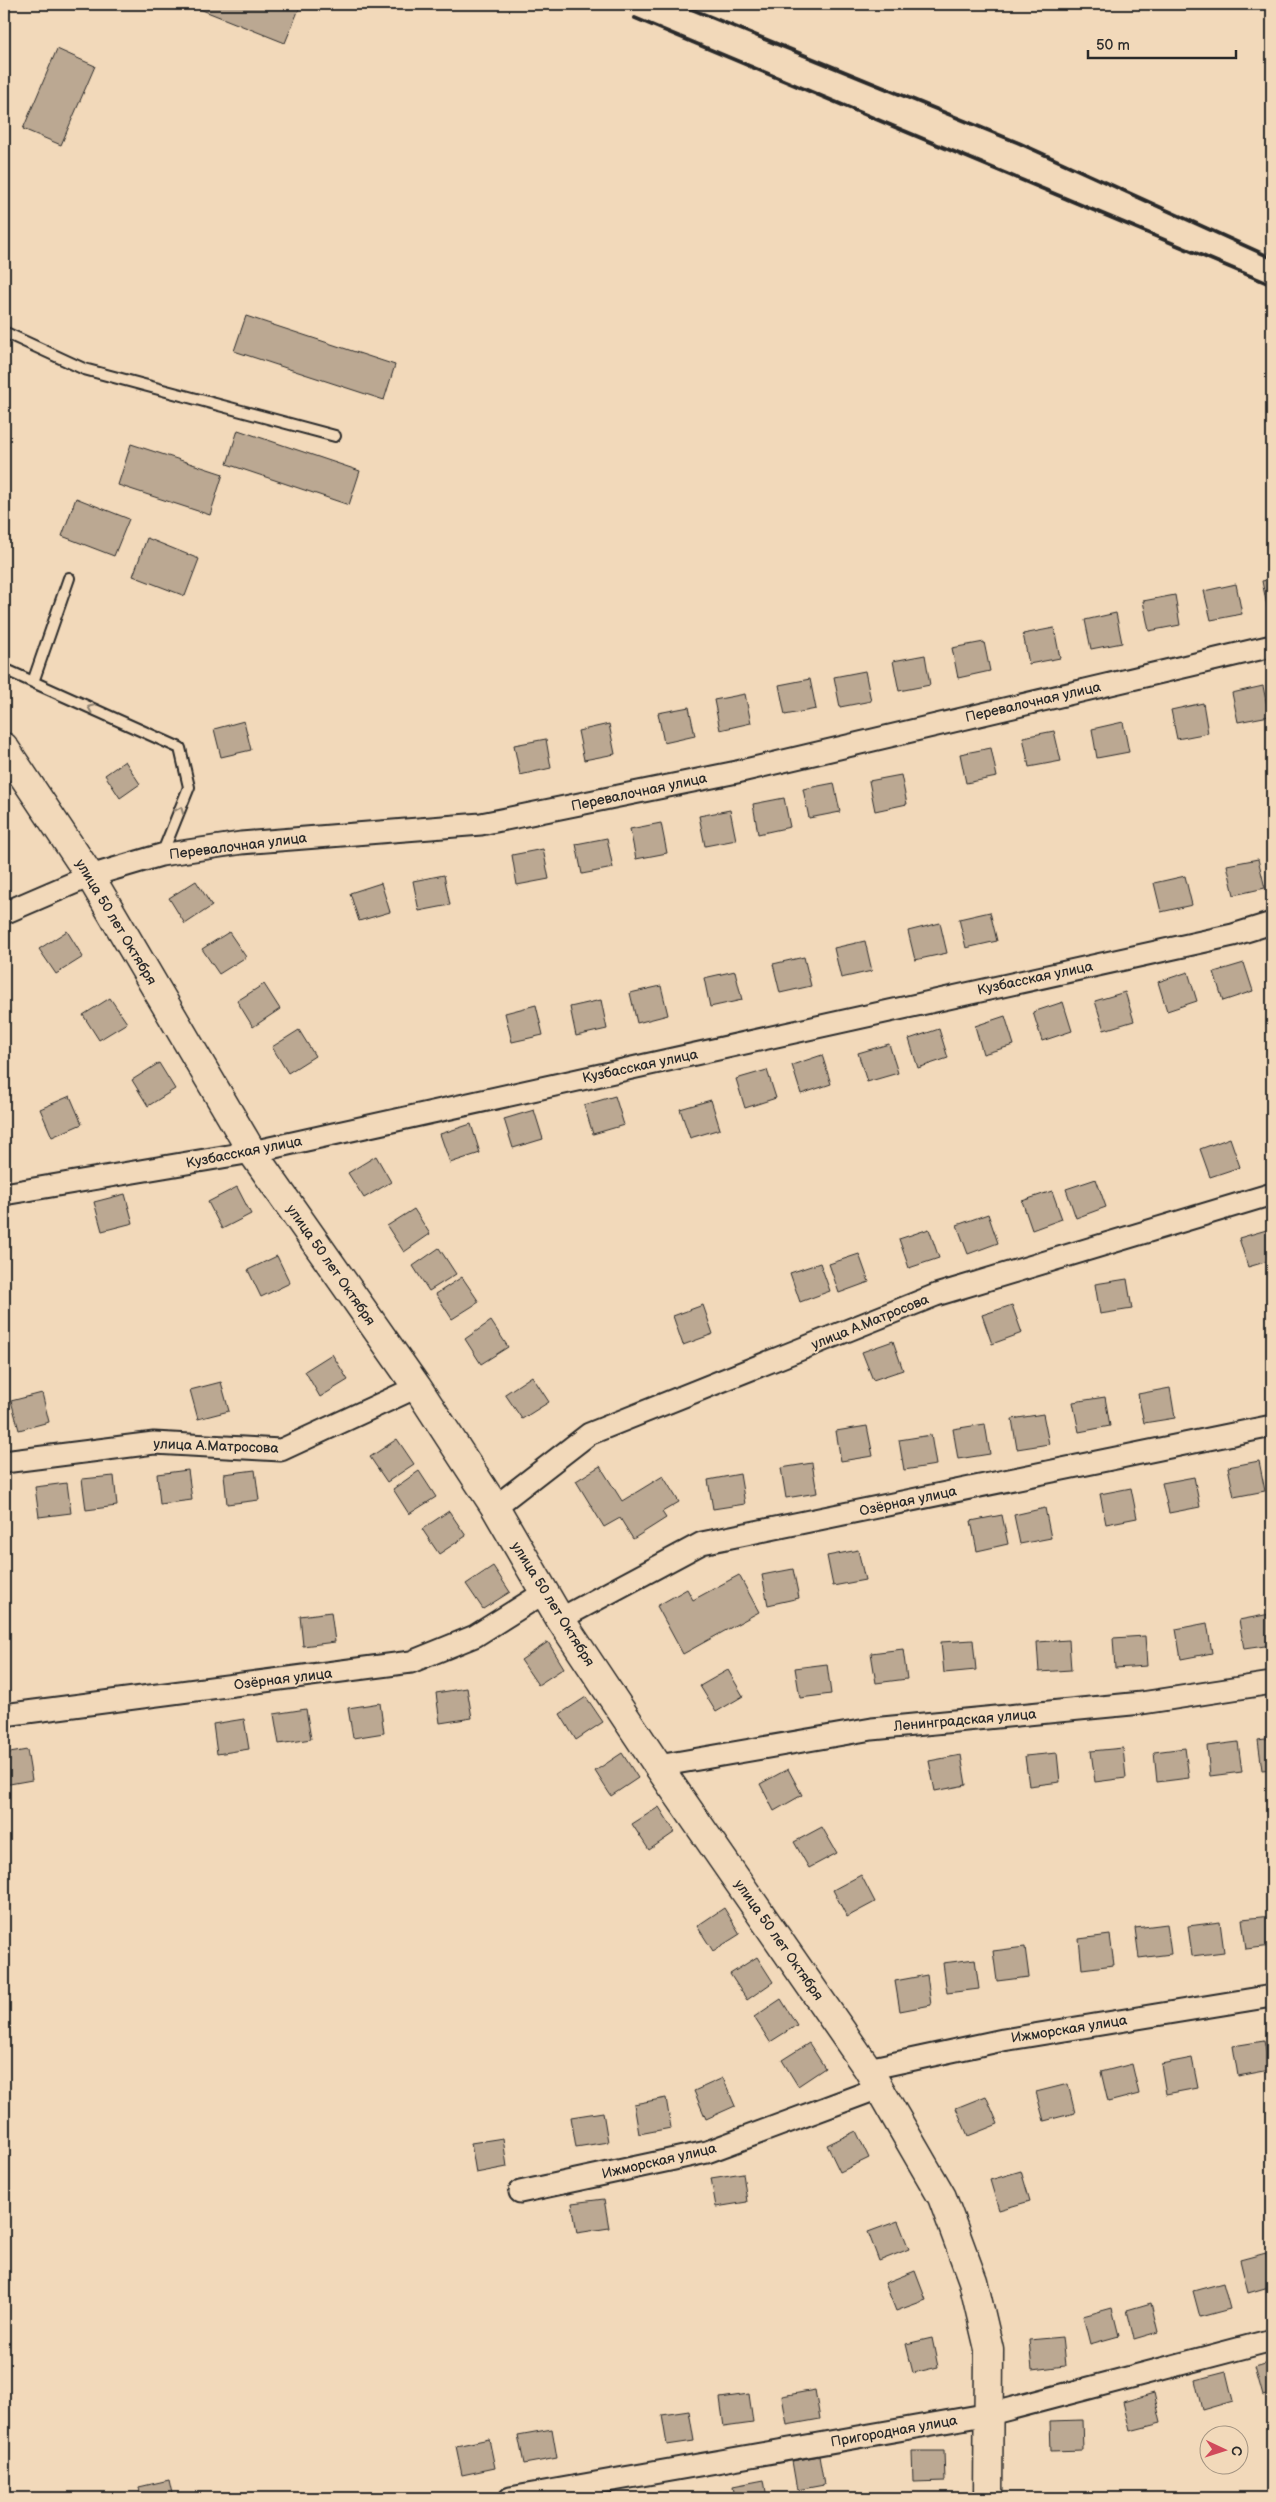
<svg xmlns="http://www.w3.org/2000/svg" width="1276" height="2502" viewBox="0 0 1276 2502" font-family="'Balsamiq Sans',sans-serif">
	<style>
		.building { fill: #bba892; stroke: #2b2b2b }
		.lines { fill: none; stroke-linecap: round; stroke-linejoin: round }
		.lane-casing { stroke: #2b2b2b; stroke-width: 14 }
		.street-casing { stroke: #2b2b2b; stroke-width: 25 }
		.secondary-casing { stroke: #2b2b2b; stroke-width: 31 }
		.lane { stroke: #f2d9ba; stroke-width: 10 }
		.street { stroke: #f2d9ba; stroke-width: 21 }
		.secondary { stroke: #f2d9ba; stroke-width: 28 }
		.rail { stroke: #2b2b2b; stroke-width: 4 }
		.oneway { stroke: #8e8272 }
		.labels { text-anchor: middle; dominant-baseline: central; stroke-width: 4; stroke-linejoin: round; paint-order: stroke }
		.street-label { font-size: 14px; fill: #2b2b2b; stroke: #f2d9ba }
	</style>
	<rect width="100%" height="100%" fill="#f2d9ba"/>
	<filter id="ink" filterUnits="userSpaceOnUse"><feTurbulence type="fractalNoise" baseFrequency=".02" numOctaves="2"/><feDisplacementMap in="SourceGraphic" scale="10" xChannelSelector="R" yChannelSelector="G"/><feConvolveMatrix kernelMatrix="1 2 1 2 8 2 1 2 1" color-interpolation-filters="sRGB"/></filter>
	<g filter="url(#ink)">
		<!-- building -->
		<path class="building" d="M187,4H301L285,43Z
			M57,49L95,66L61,145L23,129Z
			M246,316L395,365L384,400L234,351Z
			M238,430L360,471L349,505L227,464Z
			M131,444L223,474L210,515L118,485Z
			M76,498L129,519L114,556L62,536Z
			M147,538L199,559L185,596L133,576Z
			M1272,579V610L1268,611L1262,581Z
			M1236,584L1242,614L1211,620L1204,591Z
			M1175,595L1180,625L1149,631L1143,601Z
			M1116,613L1122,643L1091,649L1085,620Z
			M1054,628L1060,658L1029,664L1023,634Z
			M984,642L990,671L958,678L952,648Z
			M925,655L930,685L899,691L893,661Z
			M865,671L871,701L840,707L834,677Z
			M810,679L816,709L785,715L779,685Z
			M1263,686L1269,716L1238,722L1232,693Z
			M745,694L751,723L720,730L714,700Z
			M1203,703L1208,733L1177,739L1171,710Z
			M689,707L695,736L664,743L658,713Z
			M244,721L251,750L221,757L214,729Z
			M1123,722L1129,752L1097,758L1092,729Z
			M609,724L615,754L584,760L578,731Z
			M1054,731L1061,761L1029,767L1023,737Z
			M546,739L551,768L520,775L514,745Z
			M991,748L997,777L966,783L960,754Z
			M125,761L140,784L120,798L105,775Z
			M901,775L907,804L875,811L869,781Z
			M834,783L840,812L809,818L803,789Z
			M784,798L790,827L758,834L753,804Z
			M730,810L736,840L705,846L699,816Z
			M661,823L667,853L636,859L630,829Z
			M607,838L613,868L582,874L576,844Z
			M543,849L549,879L517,885L512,855Z
			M1258,859L1265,888L1234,895L1227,865Z
			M444,875L450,905L419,911L413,881Z
			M1185,876L1192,905L1161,912L1154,883Z
			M196,881L212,906L185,924L169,898Z
			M381,883L390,912L359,921L350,893Z
			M990,912L997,941L966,948L959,919Z
			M940,923L947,953L915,960L908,931Z
			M67,931L83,957L56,974L39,949Z
			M229,932L246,957L219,974L202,949Z
			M865,941L872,971L841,978L834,948Z
			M804,957L811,986L780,993L773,964Z
			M1244,963L1253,991L1223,1001L1214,972Z
			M735,971L742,1000L710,1007L704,978Z
			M1188,972L1197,1001L1167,1011L1158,982Z
			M264,984L280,1009L253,1027L237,1001Z
			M661,986L668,1015L637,1023L630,993Z
			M1125,992L1134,1021L1104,1030L1095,1001Z
			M110,998L127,1023L99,1040L83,1015Z
			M601,1000L607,1029L576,1036L570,1007Z
			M1063,1002L1072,1031L1042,1041L1033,1012Z
			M536,1005L543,1035L512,1042L505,1013Z
			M1005,1016L1014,1045L983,1054L975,1026Z
			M939,1029L948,1058L918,1068L909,1039Z
			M299,1030L315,1056L288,1073L272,1047Z
			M889,1044L898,1073L867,1082L858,1053Z
			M822,1055L831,1084L801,1094L792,1065Z
			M159,1063L175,1089L148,1106L132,1080Z
			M767,1070L776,1098L745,1108L736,1079Z
			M70,1096L82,1124L52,1137L40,1109Z
			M615,1096L624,1125L593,1134L584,1105Z
			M711,1100L720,1129L690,1138L680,1109Z
			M534,1110L543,1139L513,1148L504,1119Z
			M471,1124L480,1153L450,1163L440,1134Z
			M1230,1138L1240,1167L1210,1177L1200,1149Z
			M376,1156L391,1182L364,1198L348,1173Z
			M1096,1179L1106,1207L1076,1218L1066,1189Z
			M237,1187L251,1214L222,1229L208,1202Z
			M1052,1191L1062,1219L1032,1230L1022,1201Z
			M125,1194L133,1223L102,1231L94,1202Z
			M414,1209L430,1234L404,1252L387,1226Z
			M988,1214L998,1243L968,1254L957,1225Z
			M929,1229L939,1258L909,1268L899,1239Z
			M1270,1229L1272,1260L1248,1267L1239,1238Z
			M439,1248L456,1274L429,1291L413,1266Z
			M859,1254L869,1282L839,1293L829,1264Z
			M277,1256L290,1283L261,1297L248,1270Z
			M820,1263L830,1291L800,1302L790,1273Z
			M462,1277L479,1302L452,1319L436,1294Z
			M1127,1279L1132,1309L1100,1314L1095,1284Z
			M703,1305L713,1334L683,1345L673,1316Z
			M1012,1305L1022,1333L992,1344L982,1315Z
			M491,1321L508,1347L481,1364L465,1339Z
			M893,1341L903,1370L873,1380L862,1352Z
			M332,1354L348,1380L320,1397L305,1371Z
			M532,1376L549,1402L522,1419L505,1394Z
			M221,1382L229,1411L198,1419L190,1390Z
			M1170,1388L1175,1418L1144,1423L1138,1394Z
			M42,1393L49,1422L19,1430L11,1401Z
			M1105,1397L1110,1426L1079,1432L1073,1402Z
			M4,1401L8,1431H4Z
			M1043,1414L1049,1444L1017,1449L1012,1419Z
			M985,1424L990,1454L958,1459L953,1429Z
			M867,1426L873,1456L841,1461L836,1431Z
			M931,1435L936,1465L904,1470L899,1440Z
			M397,1439L414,1464L387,1482L370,1457Z
			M1259,1461L1265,1491L1234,1497L1228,1467Z
			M812,1463L817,1493L786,1498L781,1468Z
			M600,1466L622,1501L663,1476L679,1502L662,1512L666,1518L633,1539L620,1518L604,1527L576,1481Z
			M188,1470L192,1500L160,1504L157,1474Z
			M255,1470L259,1500L227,1504L224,1474Z
			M419,1471L436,1497L409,1514L393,1489Z
			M740,1474L745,1504L713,1509L708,1480Z
			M114,1476L117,1506L86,1510L82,1479Z
			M1194,1477L1200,1507L1169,1513L1162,1483Z
			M67,1483L71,1513L39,1517L35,1487Z
			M1131,1488L1137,1518L1106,1524L1100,1494Z
			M1045,1508L1051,1538L1020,1544L1014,1515Z
			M449,1511L466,1536L439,1554L422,1529Z
			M1002,1515L1008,1544L977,1551L971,1521Z
			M858,1550L865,1580L833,1586L827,1556Z
			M493,1566L510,1592L483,1609L466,1584Z
			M793,1569L799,1598L768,1605L762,1575Z
			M739,1575L759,1612L683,1654L657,1606L687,1589L693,1600Z
			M331,1612L335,1642L303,1646L300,1616Z
			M1270,1614L1272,1645L1244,1649L1239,1620Z
			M1207,1623L1212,1653L1181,1659L1176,1629Z
			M1145,1636L1147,1666L1115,1668L1113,1638Z
			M973,1640L976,1670L944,1673L941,1642Z
			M1069,1640L1071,1670L1039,1672L1037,1642Z
			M548,1642L564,1668L538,1685L521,1660Z
			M903,1649L907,1679L876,1683L871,1653Z
			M827,1664L831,1694L800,1698L795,1668Z
			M728,1670L743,1696L716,1712L700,1686Z
			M467,1688L472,1718L440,1723L436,1693Z
			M586,1697L603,1722L576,1740L560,1714Z
			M380,1703L384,1733L353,1738L348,1708Z
			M306,1709L311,1739L279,1744L274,1714Z
			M244,1719L249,1749L217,1754L213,1724Z
			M1272,1738V1769L1262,1770L1258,1740Z
			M1238,1742L1242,1772L1210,1776L1207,1746Z
			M1123,1748L1126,1778L1095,1782L1091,1751Z
			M1185,1748L1189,1778L1157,1782L1154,1752Z
			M27,1750L32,1780L4,1785V1754Z
			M622,1753L638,1778L611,1796L595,1771Z
			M1057,1753L1060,1782L1029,1786L1025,1756Z
			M961,1755L966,1785L935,1791L929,1761Z
			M788,1769L802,1795L774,1811L760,1784Z
			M659,1807L675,1832L649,1850L632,1824Z
			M822,1827L837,1853L809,1868L794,1842Z
			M861,1875L875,1902L847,1917L833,1890Z
			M724,1908L740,1934L713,1951L697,1926Z
			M4,1915L8,1944H4Z
			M1272,1916V1946L1246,1949L1242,1919Z
			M1220,1922L1224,1952L1192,1956L1188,1926Z
			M1167,1924L1171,1954L1139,1958L1135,1928Z
			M1110,1935L1114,1965L1082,1969L1079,1939Z
			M1025,1947L1029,1977L997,1981L993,1951Z
			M757,1957L773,1982L747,2000L730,1974Z
			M975,1959L979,1989L947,1993L943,1963Z
			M927,1975L931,2005L900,2011L895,1981Z
			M781,1999L797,2025L770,2042L754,2017Z
			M1264,2041L1270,2070L1238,2076L1233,2046Z
			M809,2043L825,2068L798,2086L782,2060Z
			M1192,2058L1198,2088L1166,2094L1161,2064Z
			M1132,2064L1139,2094L1108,2102L1101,2072Z
			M723,2078L735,2106L706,2119L694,2091Z
			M1068,2084L1075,2113L1044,2121L1036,2092Z
			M986,2096L998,2124L968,2136L956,2108Z
			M666,2098L671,2128L639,2134L634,2104Z
			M603,2112L608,2142L576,2147L571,2117Z
			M856,2131L869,2158L840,2172L827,2145Z
			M503,2138L507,2167L476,2173L471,2143Z
			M1021,2171L1030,2201L999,2210L990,2180Z
			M743,2173L747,2202L716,2207L711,2178Z
			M604,2199L609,2228L577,2233L572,2203Z
			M898,2221L909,2249L879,2261L868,2232Z
			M1266,2253L1272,2286L1248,2293L1240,2260Z
			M915,2271L926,2300L896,2311L885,2283Z
			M1223,2283L1230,2309L1200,2317L1193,2291Z
			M1151,2303L1158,2332L1134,2339L1127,2310Z
			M1112,2308L1119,2336L1090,2344L1083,2316Z
			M1062,2337L1065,2366L1032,2370L1029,2340Z
			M932,2338L938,2367L913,2373L906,2344Z
			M1272,2362V2393L1263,2396L1255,2367Z
			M1226,2372L1233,2401L1202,2410L1195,2380Z
			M815,2390L820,2419L787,2425L782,2396Z
			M1154,2393L1161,2423L1130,2431L1123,2402Z
			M749,2394L753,2423L724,2427L720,2398Z
			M689,2411L694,2441L667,2445L662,2415Z
			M1082,2420L1083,2450L1051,2451L1050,2421Z
			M552,2429L557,2458L524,2464L518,2435Z
			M489,2439L495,2468L462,2475L456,2446Z
			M912,2451H944L945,2481L913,2482Z
			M819,2456L824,2485L797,2490L792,2461Z
			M169,2480L173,2498H141L139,2487Z
			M764,2480L767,2498H735L733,2486Z"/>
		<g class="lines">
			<defs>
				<path id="lane" d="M4,332L84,369L335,436
					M4,669L180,748L189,787L162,854
					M33,682L69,578"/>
				<path id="street" d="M4,913L90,876L161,855L241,843L481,824L737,772L1272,646
					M4,1194L252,1152L1233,935L1272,923
					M4,1462L154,1443L281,1450L417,1387
					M495,1507L589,1434L936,1295L1272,1194
					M560,1619L702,1543L1272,1426
					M4,1715L411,1662L475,1636L545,1592
					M658,1766L872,1729L1142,1703L1272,1683
					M868,2069L1003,2040L1272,1996
					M520,2192L707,2152L879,2088
					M510,2498L990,2414L1272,2340"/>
				<path id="secondary" d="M4,747L90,876L252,1152L417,1387L495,1507L560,1619L658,1766L868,2069L942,2197L973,2281L989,2349L988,2498"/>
			</defs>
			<!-- lane casing -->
			<use href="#lane" class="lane-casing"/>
			<!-- street casing -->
			<use href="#street" class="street-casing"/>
			<!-- secondary casing -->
			<use href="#secondary" class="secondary-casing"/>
			<!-- lane -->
			<use href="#lane" class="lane"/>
			<!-- street -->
			<use href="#street" class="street"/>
			<!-- secondary -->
			<use href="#secondary" class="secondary"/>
			<!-- rail -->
			<path class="rail" d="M679,4L1019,143L1272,258
				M635,18L1272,285"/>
		</g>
		<!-- one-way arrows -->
		<defs><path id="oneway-chevron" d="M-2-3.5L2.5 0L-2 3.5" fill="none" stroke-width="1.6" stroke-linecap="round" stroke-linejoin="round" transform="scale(1.25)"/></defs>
		<g class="oneway">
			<use href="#oneway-chevron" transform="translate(91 708) rotate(-156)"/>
			<use href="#oneway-chevron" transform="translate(180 810) rotate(-68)"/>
		</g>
	</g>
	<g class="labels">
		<!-- street labels -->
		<g class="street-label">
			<text transform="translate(1033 702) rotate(-13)">Перевалочная улица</text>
			<text transform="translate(639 792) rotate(-12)">Перевалочная улица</text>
			<text transform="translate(238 846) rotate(-7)">Перевалочная улица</text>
			<text transform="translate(116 922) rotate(59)">улица 50 лет Октября</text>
			<text transform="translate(1035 978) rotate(-12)">Кузбасская улица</text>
			<text transform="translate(640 1066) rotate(-12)">Кузбасская улица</text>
			<text transform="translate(244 1152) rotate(-11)">Кузбасская улица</text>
			<text transform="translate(331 1265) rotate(55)">улица 50 лет Октября</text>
			<text transform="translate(870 1322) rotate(-22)">улица А.Матросова</text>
			<text transform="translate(216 1446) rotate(2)">улица А.Матросова</text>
			<text transform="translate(908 1501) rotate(-12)">Озёрная улица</text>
			<text transform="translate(553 1604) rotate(58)">улица 50 лет Октября</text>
			<text transform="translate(283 1679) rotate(-7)">Озёрная улица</text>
			<text transform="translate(965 1720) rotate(-5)">Ленинградская улица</text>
			<text transform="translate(779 1940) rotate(55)">улица 50 лет Октября</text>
			<text transform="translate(1069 2029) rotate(-9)">Ижморская улица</text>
			<text transform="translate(659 2161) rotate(-13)">Ижморская улица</text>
			<text transform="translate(894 2431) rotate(-10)">Пригородная улица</text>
		</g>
	</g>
	<!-- margin -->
	<rect width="1276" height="2502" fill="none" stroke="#f2d9ba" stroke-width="20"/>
	<rect x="10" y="10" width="1256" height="2482" fill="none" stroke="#2b2b2b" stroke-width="2" filter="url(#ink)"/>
	<!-- north arrow -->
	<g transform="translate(1224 2450) rotate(94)"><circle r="24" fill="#f2d9ba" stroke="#a29381"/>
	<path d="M0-4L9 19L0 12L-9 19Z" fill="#d1495b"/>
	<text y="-8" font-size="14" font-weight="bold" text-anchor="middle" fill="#2b2b2b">С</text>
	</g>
	<!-- scale -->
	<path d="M1088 50v8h148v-8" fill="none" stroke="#2b2b2b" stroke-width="2.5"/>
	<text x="1096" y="50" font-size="15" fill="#2b2b2b" stroke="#f2d9ba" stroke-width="4" paint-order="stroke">50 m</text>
</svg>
